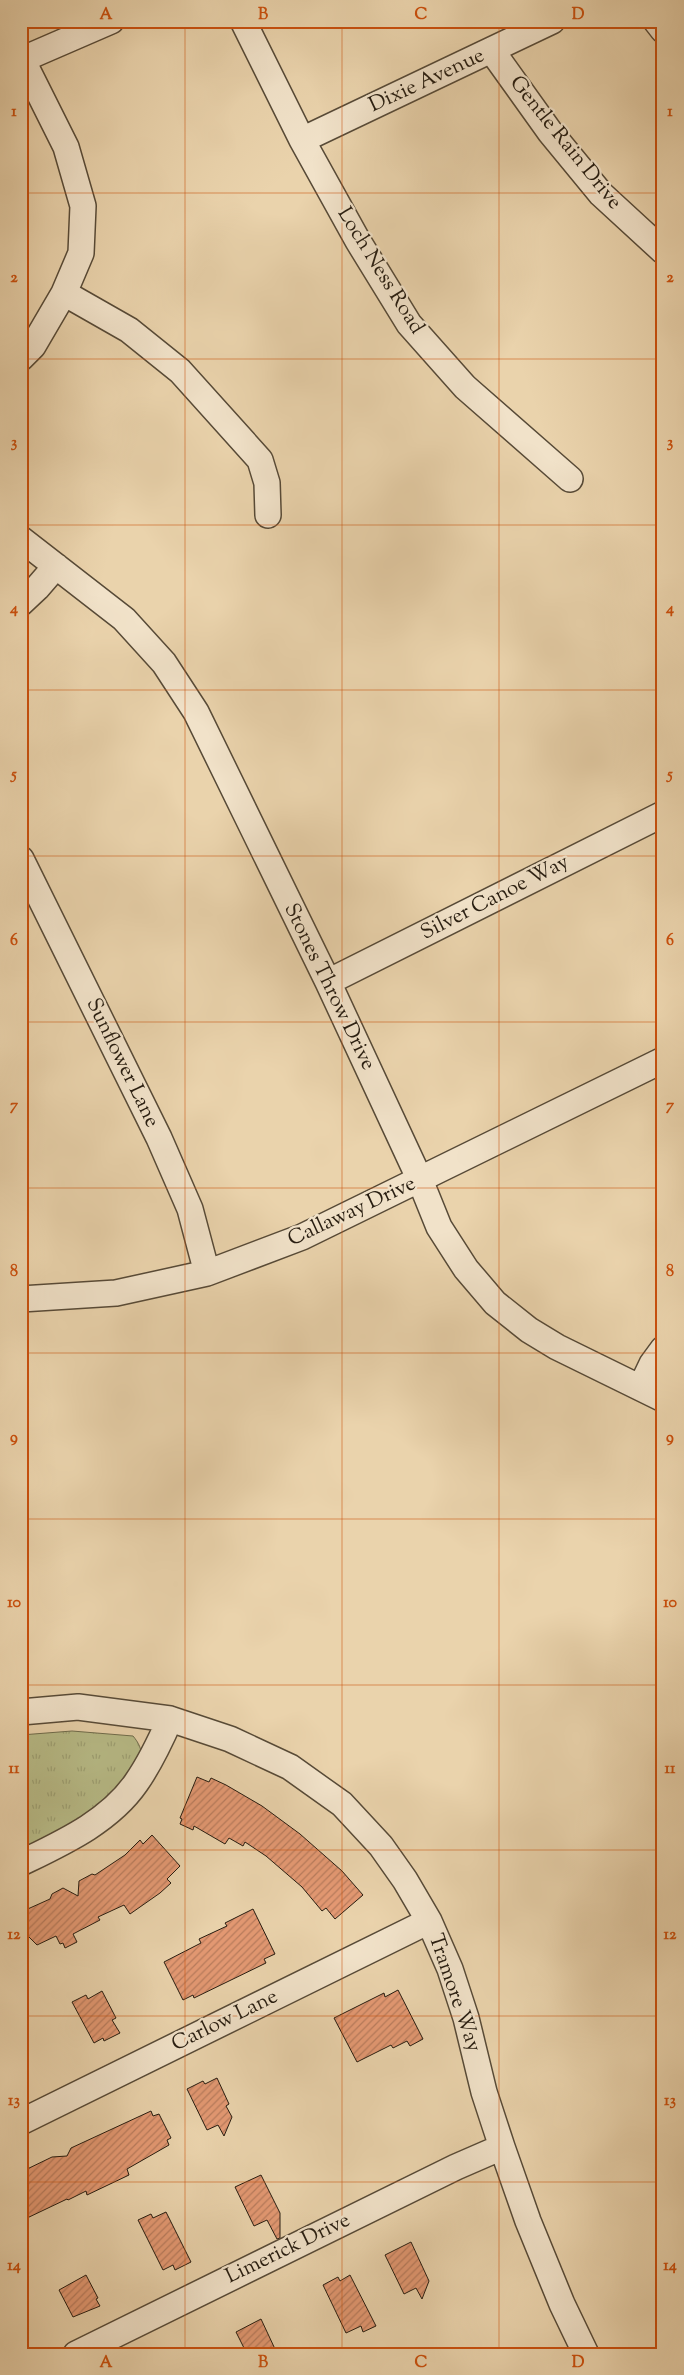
<svg xmlns="http://www.w3.org/2000/svg" width="684" height="2375" viewBox="0 0 684 2375" font-family="'Sorts Mill Goudy',serif">
	<style>
		.park { fill: url(#park-tufts); stroke: #6f6c4c }
		.building { fill: url(#building-hatch); stroke: #261c10 }
		.lines { fill: none; stroke-linecap: round; stroke-linejoin: round }
		.minor-casing { stroke: #574a37; stroke-width: 28 }
		.minor { stroke: #f1e2c9; stroke-width: 25 }
		.grid { fill: none; stroke: #cb500d; stroke-width: 1; stroke-opacity: 0.55 }
		.labels { text-anchor: middle; dominant-baseline: central; stroke-width: 4.5; stroke-linejoin: round; paint-order: stroke }
		.street-label { font-size: 21px; fill: #261c10; stroke: #f1e2c9 }
		.neatline { fill: none; stroke: #cb500d; stroke-width: 2 }
		.grid-label { font-size: 16px; text-anchor: middle; font-weight: bold; fill: #cb500d }
	</style>
	<defs>
		<pattern id="park-tufts" width="24" height="20" patternUnits="userSpaceOnUse" patternTransform="scale(1.25)"><rect width="24" height="20" fill="#b8bc88"/><path d="M3 7l-1-3M5 7V3M7 7l1-3M15 17l-1-3M17 17v-4M19 17l1-3" fill="none" stroke="#9ea174"/></pattern>
		<pattern id="building-hatch" width="6" height="6" patternUnits="userSpaceOnUse" patternTransform="scale(1.25)"><rect width="6" height="6" fill="#e49973"/><path d="M-1 1l2-2M0 6l6-6M5 7l2-2" fill="none" stroke="#b97c5d"/></pattern>
	</defs>
	<rect width="100%" height="100%" fill="#ead3ac"/>
	<filter id="stains"><feTurbulence type="fractalNoise" baseFrequency=".004" numOctaves="4"/><feColorMatrix values="0 0 0 0 .2 0 0 0 0 .09 0 0 0 0 .02 0 0 0 .5 -.17"/></filter>
	<radialGradient id="worn" r=".72"><stop offset=".6" stop-color="#630" stop-opacity="0"/><stop offset="1" stop-color="#630" stop-opacity=".3"/></radialGradient>
	<!-- park -->
	<path class="park" d="M72,1731L133,1736C138,1742 143,1750 140,1757C130,1780 88,1814 67,1826C53,1835 38,1842 23,1849L21,1735Z"/>
	<!-- building -->
	<path class="building" d="M197,1777L209,1782L211,1778L226,1785L262,1806L300,1834L342,1871L363,1895L335,1919L326,1908L322,1911L302,1887L266,1856L245,1842L243,1846L229,1838L225,1844L194,1826L193,1830L180,1824L182,1819L180,1818Z
		M152,1835L180,1866L167,1879L171,1883L160,1893L130,1914L124,1905L98,1917L100,1920L73,1934L77,1942L65,1948L63,1943L60,1944L56,1936L37,1945L21,1929V1912L50,1899L52,1894L63,1888L78,1896L79,1881L92,1874L95,1875L125,1855L140,1840L143,1844Z
		M253,1909L275,1954L264,1959L266,1963L194,1998L193,1995L183,2000L164,1962L201,1943L199,1939L227,1926L225,1923Z
		M398,1990L423,2039L410,2046L407,2041L393,2048L391,2045L357,2062L334,2018L384,1993L385,1997Z
		M102,1991L116,2018L112,2020L120,2033L104,2041L103,2038L94,2043L72,2002L86,1995L88,1999Z
		M217,2078L229,2104L226,2106L232,2117L224,2136L218,2125L207,2130L187,2089L203,2081L205,2084Z
		M151,2111L153,2116L159,2114L171,2138L167,2140L169,2145L127,2169L129,2175L87,2195L86,2191L68,2200L67,2199L25,2219L21,2211V2172L52,2157L67,2156L71,2148Z
		M261,2175L280,2213V2238L277,2239L267,2220L254,2226L235,2187Z
		M166,2212L191,2262L175,2270L173,2265L163,2270L138,2220L151,2214L153,2218Z
		M411,2242L429,2281L422,2299L416,2288L404,2294L385,2255Z
		M86,2275L98,2298L96,2299L100,2306L73,2317L59,2290Z
		M350,2275L376,2326L363,2332L361,2326L346,2333L323,2285L338,2277L340,2281Z
		M261,2319L275,2349L272,2350L274,2354H247L236,2332Z"/>
	<g class="lines">
		<defs>
			<path id="minor" d="M243,21L302,140L358,241L409,324L465,387L570,479
				M656,21L663,30
				M492,51L550,132L601,194L663,251
				M21,60L111,21
				M302,140L552,21
				M64,293L129,330L180,371L260,460L267,483L268,515
				M21,358L33,346L64,293L81,253L83,206L66,147L22,59
				M21,539L124,619L164,663L196,712L328,982L420,1180L439,1227L466,1269L495,1303L529,1330L557,1347L663,1399
				M21,603L37,588L56,566
				M21,859L159,1138L190,1209L207,1273
				M328,982L663,814
				M21,1299L116,1293L207,1273L302,1237L663,1060
				M641,1387L652,1364L663,1349
				M21,1712L78,1707L170,1719L230,1739L290,1767L342,1804L381,1846L405,1880L429,1921L450,1969L466,2018L484,2092L502,2147L528,2221L562,2304L586,2354
				M21,1863C62,1843 109,1822 136,1783C150,1763 160,1742 170,1719
				M21,2122L429,1921
				M76,2354L456,2167L502,2147"/>
		</defs>
		<!-- minor casing -->
		<use href="#minor" class="minor-casing"/>
		<!-- minor -->
		<use href="#minor" class="minor"/>
	</g>
	<!-- grid -->
	<path class="grid" d="M185,21V2354M342,21V2354M499,21V2354M21,193H663M21,359H663M21,525H663M21,690H663M21,856H663M21,1022H663M21,1188H663M21,1353H663M21,1519H663M21,1685H663M21,1850H663M21,2016H663M21,2182H663"/>
	<g class="labels">
		<!-- street labels -->
		<g class="street-label">
			<text transform="translate(427 81) rotate(-25)">Dixie Avenue</text>
			<text transform="translate(565 143) rotate(51)">Gentle Rain Drive</text>
			<text transform="translate(380 271) rotate(58)">Loch Ness Road</text>
			<text transform="translate(495 898) rotate(-27)">Silver Canoe Way</text>
			<text transform="translate(329 987) rotate(64)">Stones Throw Drive</text>
			<text transform="translate(122 1063) rotate(64)">Sunflower Lane</text>
			<text transform="translate(352 1212) rotate(-25)">Callaway Drive</text>
			<text transform="translate(454 1993) rotate(71)">Tramore Way</text>
			<text transform="translate(225 2021) rotate(-26)">Carlow Lane</text>
			<text transform="translate(288 2249) rotate(-26)">Limerick Drive</text>
		</g>
	</g>
	<!-- margin -->
	<rect width="684" height="2375" fill="none" stroke="#ead3ac" stroke-width="55"/>
	<rect x="28" y="28" width="628" height="2320" class="neatline"/>
	<g class="grid-label">
		<text x="106" y="19">A</text>
		<text x="263" y="19">B</text>
		<text x="421" y="19">C</text>
		<text x="578" y="19">D</text>
		<text x="14" y="116">1</text>
		<text x="670" y="116">1</text>
		<text x="14" y="282">2</text>
		<text x="670" y="282">2</text>
		<text x="14" y="447">3</text>
		<text x="670" y="447">3</text>
		<text x="14" y="613">4</text>
		<text x="670" y="613">4</text>
		<text x="14" y="779">5</text>
		<text x="670" y="779">5</text>
		<text x="14" y="945">6</text>
		<text x="670" y="945">6</text>
		<text x="14" y="1110">7</text>
		<text x="670" y="1110">7</text>
		<text x="14" y="1276">8</text>
		<text x="670" y="1276">8</text>
		<text x="14" y="1442">9</text>
		<text x="670" y="1442">9</text>
		<text x="14" y="1607">10</text>
		<text x="670" y="1607">10</text>
		<text x="14" y="1773">11</text>
		<text x="670" y="1773">11</text>
		<text x="14" y="1939">12</text>
		<text x="670" y="1939">12</text>
		<text x="14" y="2105">13</text>
		<text x="670" y="2105">13</text>
		<text x="14" y="2270">14</text>
		<text x="670" y="2270">14</text>
		<text x="106" y="2367">A</text>
		<text x="263" y="2367">B</text>
		<text x="421" y="2367">C</text>
		<text x="578" y="2367">D</text>
	</g>
	<rect width="100%" height="100%" filter="url(#stains)"/>
	<rect width="100%" height="100%" fill="url(#worn)"/>
</svg>
